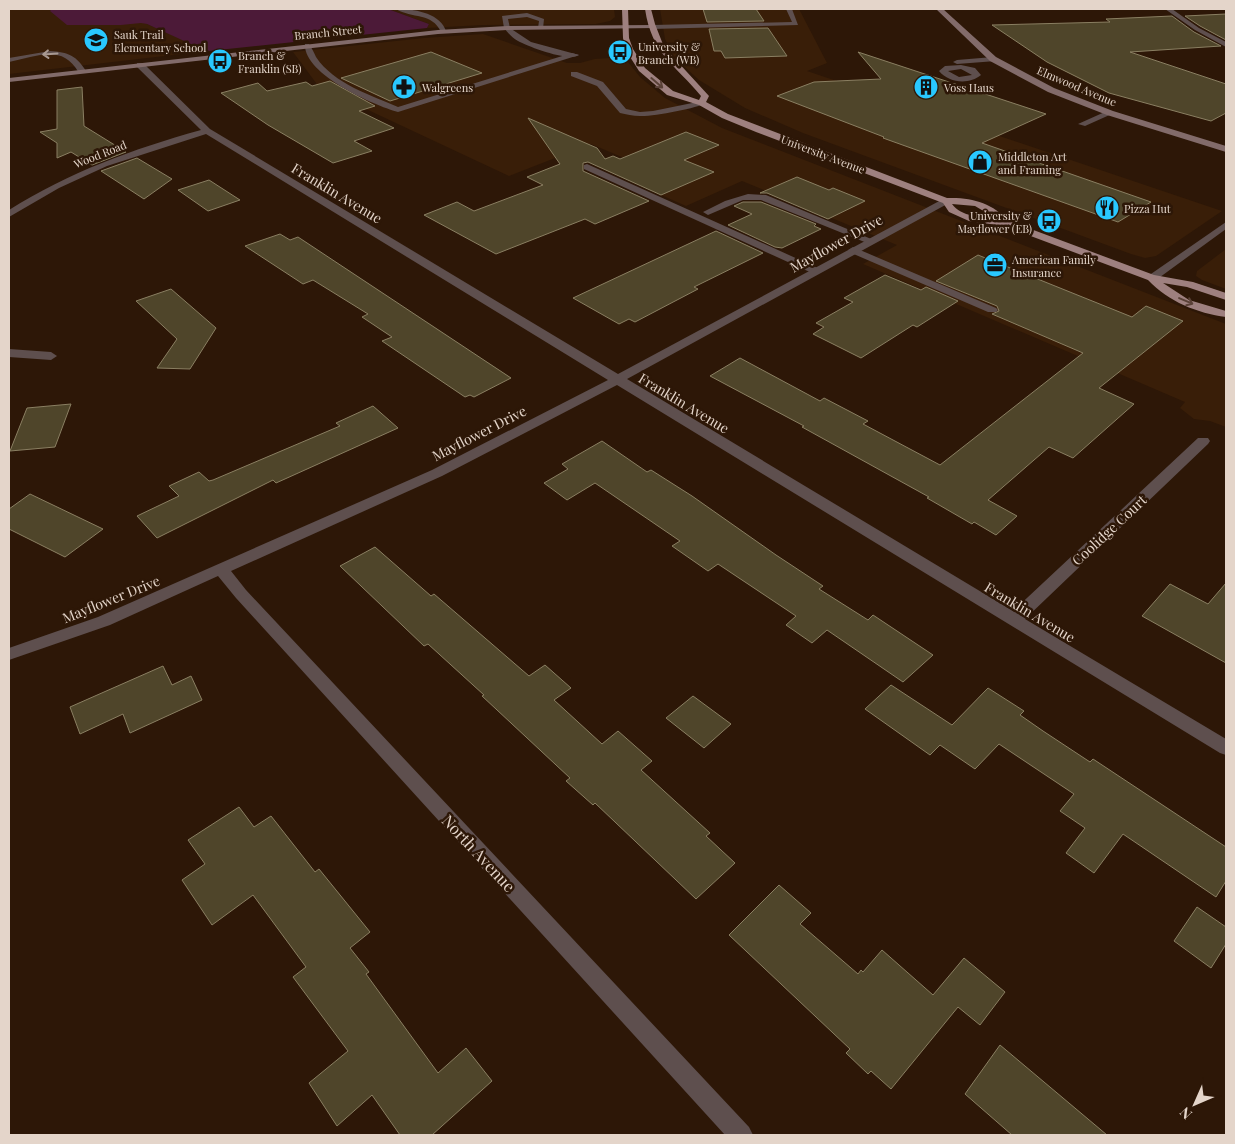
<svg xmlns="http://www.w3.org/2000/svg" width="1235" height="1144" viewBox="0 0 1235 1144" font-family="'Playfair Display',serif">
	<style>
		.built { fill: #391e08 }
		.green { fill: #4c1a38 }
		.building { fill: #4f452a; stroke: #8a7f62 }
		.lines { fill: none; stroke-linecap: round; stroke-linejoin: round }
		.lane { fill: #5e4f4e; fill-rule: evenodd }
		.street { fill: #5e4f4e; fill-rule: evenodd }
		.secondary { fill: #826b6a; fill-rule: evenodd }
		.primary { fill: #9e807f; fill-rule: evenodd }
		.oneway { stroke: #a89992 }
		.oneway2 { stroke: #5a4137 }
		.labels { text-anchor: middle; dominant-baseline: central; stroke-width: 5; stroke-linejoin: round; paint-order: stroke }
		.far-street-label { font-size: 11px; fill: #e4d5ca; stroke: #2d1707 }
		.far-poi-label { font-size: 11px; fill: #e4d5ca; stroke: #2d1707; text-anchor: start }
		.street-label { font-size: 14px; fill: #e4d5ca; stroke: #2d1707 }
		.near-street-label { font-size: 16px; fill: #e4d5ca; stroke: #2d1707 }
	</style>
	<rect width="100%" height="100%" fill="#2d1707"/>
	<!-- built -->
	<path class="built" d="M9,9H95L147,24L170,34L195,46L199,52L9,74Z
		M388,9H614L615,17L610,21L596,24L483,25L427,28L429,24Z
		M660,9H799L827,63L807,71L1222,211L1156,256L1145,258L1131,254L803,133L745,108L699,80L675,58L665,39Z
		M483,34L567,63H580L595,59L624,57L640,77L665,98L722,128L1226,324V427L1210,421L1194,419L1180,408L1185,402L863,264L897,245L742,181L686,206L652,191L676,180L591,144L509,176L319,87L293,52L424,38Z
		M1226,249V289L1202,280L1196,276L1197,271Z"/>
	<!-- green -->
	<path class="green" d="M52,9H388L429,24L427,28L199,52L195,46L147,24L141,23L121,25H67L50,11Z"/>
	<!-- building -->
	<path class="building" d="M703,9H756L764,21L707,22Z
		M1226,14V40L1200,26L1185,16Z
		M1172,16L1194,32L1221,46L1130,52L1226,84V113L1211,121L1109,93L1047,62L992,25L1110,22L1106,19Z
		M768,28L787,56L725,58L721,51H714L709,29Z
		M431,52L482,73L390,101L341,78Z
		M858,52L1046,114L982,143L1151,202L1118,222L883,138L884,137L777,96L814,82L881,79Z
		M330,81L375,106L359,111L394,128L354,141L372,151L333,163L268,125L221,93L258,83L267,91L306,82L312,86Z
		M82,87L84,126L126,152L92,165L71,152L57,158V143L40,132L57,129V90Z
		M528,118L597,148L605,159L613,156L620,159L686,132L719,145L684,160L714,172L661,195L588,162L583,163V171L649,201L595,224L585,219L496,254L424,215L457,202L474,211L543,185L527,177L560,164Z
		M137,158L172,179L144,199L101,171Z
		M797,177L829,190L833,188L865,201L828,219L767,193H760Z
		M209,180L240,200L208,211L178,190Z
		M743,202H761L816,224L814,226L821,229L782,248L775,247L728,225L752,214L734,206Z
		M716,231L763,253L694,287L698,289L635,322L629,319L619,324L573,298Z
		M280,234L290,240L298,237L511,378L474,397L470,395L465,397L382,341L392,337L362,317L368,314L313,280L303,284L245,246Z
		M978,255L1132,317L1146,306L1183,321L1099,388L1134,404L1073,458L1049,447L988,500L1017,516L996,535L974,522L972,524L927,498L929,497L802,427L804,426L710,376L740,358L820,401L824,398L868,421L863,424L940,465L1083,353L992,314L999,311L997,306L936,281Z
		M885,275L921,290L926,287L958,301L917,327L913,325L861,358L813,334L824,327L816,323L853,302L844,298Z
		M171,289L216,328L190,369L157,368L177,339L136,301Z
		M71,404L55,447L10,451L27,408Z
		M373,406L398,428L276,483L273,480L157,538L137,516L179,496L169,486L199,472L209,481L213,480L340,426L336,423Z
		M602,441L647,472L651,470L692,496L776,555L823,586L819,589L868,620L873,615L933,655L903,682L827,630L812,643L786,625L796,616L718,564L708,571L672,546L680,541L595,483L567,500L544,483L568,469L562,464Z
		M30,494L103,529L65,557L9,529V509Z
		M375,547L431,596L434,594L529,676L545,665L571,688L554,700L602,744L618,731L652,761L641,770L710,833L706,836L735,863L696,899L595,803L593,805L566,781L570,778L482,696L484,695L428,644L424,646L340,566Z
		M1226,583V663L1142,616L1170,584L1208,604Z
		M163,666L172,685L191,676L202,700L130,733L123,714L80,734L70,707Z
		M891,685L952,725L988,688L1024,711L1020,715L1043,731L1090,762L1093,759L1226,847V881L1216,897L1123,834L1094,873L1066,853L1085,828L1060,811L1074,794L999,744L975,769L940,745L930,755L865,709Z
		M693,696L731,724L704,748L666,718Z
		M239,807L254,827L271,816L315,872L319,869L370,932L350,948L369,972L366,974L438,1073L466,1048L492,1081L432,1135H400L372,1095L337,1126L309,1083L348,1051L293,977L306,967L253,895L212,925L182,880L205,864L188,840Z
		M779,885L811,913L800,924L858,974L861,970L863,972L882,950L933,995L964,958L1005,992L980,1025L958,1007L891,1089L871,1071L868,1074L846,1053L850,1049L729,935Z
		M1197,907L1226,927V944L1211,968L1174,941Z
		M1000,1045L1107,1135H1012L965,1094Z"/>
	<g class="lines">
		<!-- lane -->
		<path class="lane" d="M396,9C412,8 441,13 446,31L441,32C432,12 412,19 396,9Z
			M786,9H792L798,25L652,29L649,27L652,25L792,22Z
			M527,13L544,19L543,29L538,28L539,21L527,17L508,19L510,28L507,30L504,28L502,16Z
			M305,44H309C312,48 314,53 316,57C334,84 371,95 398,107L572,53L579,55L398,112C373,105 303,74 305,44Z
			M50,51C68,52 77,56 86,71L79,73C62,43 37,57 9,62V58Z
			M993,57L997,59L996,61L957,64L953,62L957,60Z
			M961,65L975,68L981,75C969,85 949,83 939,71L945,66ZM961,69L972,75L959,77L948,71Z
			M571,72H577L603,82L626,109L640,112L653,111L702,101L706,103C698,108 651,117 640,116C633,116 626,114 620,113L597,86L571,76Z
			M1107,111L1114,113L1085,126L1078,124Z
			M587,164L820,269L821,271L816,274L812,273L584,169V165Z
			M748,194L766,195L876,241L871,244L867,243L761,200H743L708,215L703,212L725,201Z
			M853,247L996,308L998,310L996,312H988L849,252L848,250Z"/>
		<!-- street -->
		<path class="street" d="M1165,9H1172L1199,28L1226,42V47L1195,30Z
			M507,26L531,42L579,55C569,62 529,47 518,41C512,38 508,33 504,28Z
			M137,63H143L210,129L618,374L943,199H949V203L627,379L1013,611L1198,438H1208L1210,441L1208,444L1025,619L1226,739V755L1220,753L617,385L442,476L231,571L246,590L749,1127L753,1135H725L236,598L218,576L110,625L9,660V648L98,617L432,470L608,380L206,134L107,166L59,188L9,217V210C69,172 133,149 201,130L137,67Z
			M1226,222V229L1156,280H1148L1147,278L1148,276Z
			M9,349L51,352L57,356L51,360L9,357Z"/>
		<!-- secondary -->
		<path class="secondary" d="M936,9H943L996,57L1054,88L1113,111L1226,146V152L1107,115L1048,92L990,61Z
			M652,25L655,27L654,28L507,30L438,34L9,82V78L438,30L507,26Z"/>
		<!-- primary -->
		<path class="primary" d="M622,9H628L629,38L633,49L645,68L673,91L699,100L701,96C675,64 652,55 645,9H651L655,24L664,47L709,96L706,102L728,114L947,198C972,197 992,203 1009,221L1154,275L1193,282L1226,293V300L1187,287L1163,283L1189,300L1226,311V317C1197,313 1169,302 1148,280L1004,226L969,221L949,212L943,203L756,132L722,118L699,105L667,95L639,71L625,49L623,38ZM952,204L975,206L997,219C982,217 961,217 952,204Z"/>
	</g>
	<!-- one-way arrows -->
	<defs><path id="oneway-shaft" d="M-6 0H5M1.5-3L5.5 0L1.5 3" fill="none" stroke-width="1.6" stroke-linecap="round" stroke-linejoin="round" transform="scale(1.25)"/></defs>
	<use class="oneway" href="#oneway-shaft" transform="translate(50 54) rotate(176)"/>
	<g class="oneway2">
		<use href="#oneway-shaft" transform="translate(657 83) rotate(41)"/>
		<use href="#oneway-shaft" transform="translate(1186 301) rotate(23)"/>
	</g>
	<!-- icons -->
	<defs>
		<symbol id="school-disc" viewBox="-11 -11 22 22"><circle r="9.5" fill="#29c8ff" stroke="#2d1707"/><path d="M0-5L7-2L0 1L-7-2ZM-4 1L0 2.5L4 1V4Q0 6-4 4Z" fill="#111"/></symbol>
		<symbol id="bus-disc" viewBox="-11 -11 22 22"><circle r="9.5" fill="#29c8ff" stroke="#2d1707"/><path d="M-5-6H5V4H4V6H2V4H-2V6H-4V4H-5ZM-3.5-4V0h7V-4ZM-3.5 1.2v1.5H-2V1.2ZM2 1.2v1.5H3.5V1.2Z" fill="#111"/></symbol>
		<symbol id="pharmacy-disc" viewBox="-11 -11 22 22"><circle r="9.5" fill="#29c8ff" stroke="#2d1707"/><path d="M-2-6h4v4h4v4h-4v4h-4v-4h-4v-4h4Z" fill="#111"/></symbol>
		<symbol id="building-disc" viewBox="-11 -11 22 22"><circle r="9.5" fill="#29c8ff" stroke="#2d1707"/><path d="M-4-6H4V6H1V3H-1V6H-4ZM-2.5-4.3h1.7v1.8h-1.7ZM.8-4.3h1.7v1.8H.8ZM-2.5-1h1.7V.8h-1.7ZM.8-1h1.7V.8H.8Z" fill="#111"/></symbol>
		<symbol id="shop-disc" viewBox="-11 -11 22 22"><circle r="9.5" fill="#29c8ff" stroke="#2d1707"/><path d="M-5-2.5h2.3a2.7 3.5 0 0 1 5.4 0H5L5.5 6h-11ZM-1.5-2.5h3a1.5 2.3 0 0 0-3 0Z" fill="#111"/></symbol>
		<symbol id="restaurant-disc" viewBox="-11 -11 22 22"><circle r="9.5" fill="#29c8ff" stroke="#2d1707"/><path d="M-5-6h1v4h1v-4h1v4h1v-4h1v5L-1.5 .5V6h-2V.5L-5-1ZM5-6V6H3V1.5H1.5Q1.5-4 5-6Z" fill="#111"/></symbol>
		<symbol id="office-disc" viewBox="-11 -11 22 22"><circle r="9.5" fill="#29c8ff" stroke="#2d1707"/><path d="M-6-3h4V-5.5h4V-3h4V5H-6ZM-1-4.5V-3h2v-1.5ZM-6 0V1H6V0Z" fill="#111"/></symbol>
	</defs>
	<g fill-rule="evenodd">
		<use href="#school-disc" x="82" y="26" width="28" height="28"/>
		<use href="#bus-disc" x="606" y="38" width="28" height="28"/>
		<use href="#bus-disc" x="206" y="47" width="28" height="28"/>
		<use href="#pharmacy-disc" x="390" y="73" width="28" height="28"/>
		<use href="#building-disc" x="912" y="73" width="28" height="28"/>
		<use href="#shop-disc" x="966" y="148" width="28" height="28"/>
		<use href="#restaurant-disc" x="1093" y="194" width="28" height="28"/>
		<use href="#bus-disc" x="1035" y="207" width="28" height="28"/>
		<use href="#office-disc" x="981" y="251" width="28" height="28"/>
	</g>
	<g class="labels">
		<!-- far-street labels -->
		<g class="far-street-label">
			<text transform="translate(328 32) rotate(-6)">Branch Street</text>
			<text transform="translate(1077 86) rotate(23)">Elmwood Avenue</text>
			<text transform="translate(100 154) rotate(-22)">Wood Road</text>
			<text transform="translate(823 154) rotate(21)">University Avenue</text>
		</g>
		<!-- far-poi labels -->
		<g class="far-poi-label">
			<text x="114" y="34">Sauk Trail<tspan x="114" dy="13">Elementary School</tspan></text>
			<text x="638" y="46">University &amp;<tspan x="638" dy="13">Branch (WB)</tspan></text>
			<text x="238" y="55">Branch &amp;<tspan x="238" dy="13">Franklin (SB)</tspan></text>
			<text x="422" y="87">Walgreens</text>
			<text x="944" y="87">Voss Haus</text>
			<text x="998" y="156">Middleton Art<tspan x="998" dy="13">and Framing</tspan></text>
			<text x="1124" y="208">Pizza Hut</text>
			<text x="1032" y="215" text-anchor="end">University &amp;<tspan x="1032" dy="13">Mayflower (EB)</tspan></text>
			<text x="1012" y="259">American Family<tspan x="1012" dy="13">Insurance</tspan></text>
		</g>
		<!-- street labels -->
		<g class="street-label">
			<text transform="translate(337 193) rotate(31)">Franklin Avenue</text>
			<text transform="translate(836 243) rotate(-29)">Mayflower Drive</text>
			<text transform="translate(684 403) rotate(31)">Franklin Avenue</text>
			<text transform="translate(479 433) rotate(-27)">Mayflower Drive</text>
			<text transform="translate(1109 530) rotate(-43)">Coolidge Court</text>
			<text transform="translate(111 599) rotate(-22)">Mayflower Drive</text>
			<text transform="translate(1030 612) rotate(31)">Franklin Avenue</text>
		</g>
		<!-- near-street labels -->
		<g class="near-street-label">
			<text transform="translate(479 853) rotate(47)">North Avenue</text>
		</g>
	</g>
	<!-- border -->
	<rect width="1235" height="1144" fill="none" stroke="#e4d5ca" stroke-width="20"/>
	<!-- north arrow -->
	<g transform="translate(1195 1104) rotate(225)" stroke="#2d1707" stroke-width="4" paint-order="stroke">
	<path d="M0-4L9 19L0 12L-9 19Z" fill="#e4d5ca"/>
	<text y="-8" font-size="14" font-weight="bold" text-anchor="middle" fill="#e4d5ca">N</text>
	</g>
</svg>
